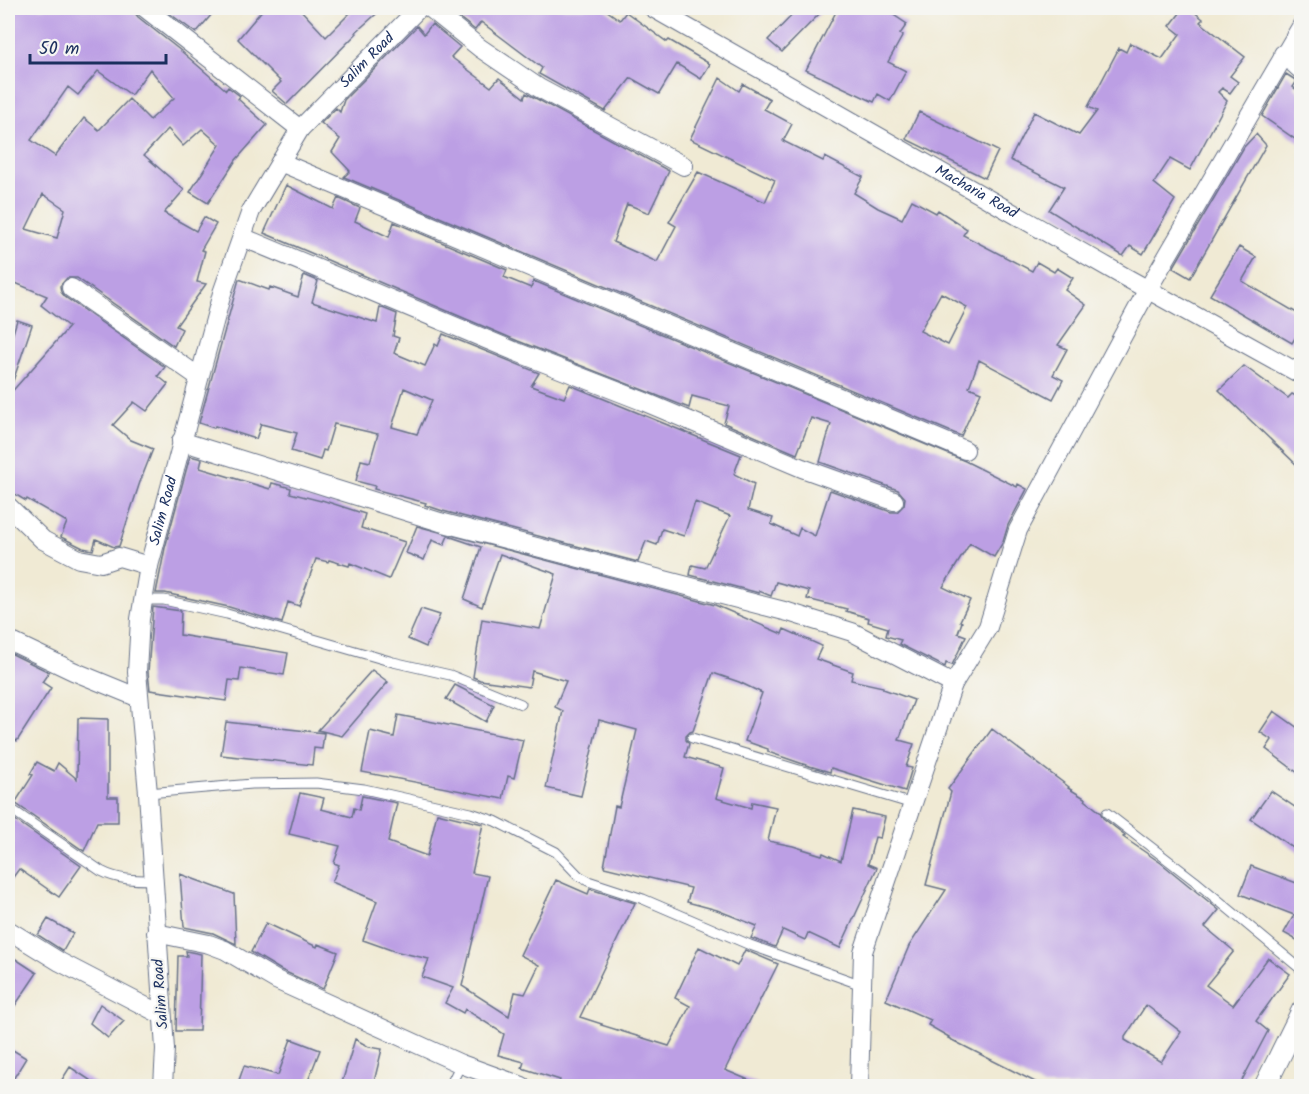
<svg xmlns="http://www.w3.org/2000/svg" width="1309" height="1094" viewBox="0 0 1309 1094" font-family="Kalam,sans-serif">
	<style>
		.building { fill: #bc9fe4; fill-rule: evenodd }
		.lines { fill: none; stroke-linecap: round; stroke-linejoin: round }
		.service-casing { stroke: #667087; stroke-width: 11 }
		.minor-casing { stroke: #667087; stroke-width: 20 }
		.tertiary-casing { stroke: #667087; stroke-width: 23 }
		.service { stroke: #fff; stroke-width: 9 }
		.minor { stroke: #fff; stroke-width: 18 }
		.tertiary { stroke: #fff; stroke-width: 21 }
		.labels { text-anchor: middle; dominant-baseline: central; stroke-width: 4.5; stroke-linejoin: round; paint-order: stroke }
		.street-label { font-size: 15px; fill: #1b2f5e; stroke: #f6f6f2 }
	</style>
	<rect width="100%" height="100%" fill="#f6f6f2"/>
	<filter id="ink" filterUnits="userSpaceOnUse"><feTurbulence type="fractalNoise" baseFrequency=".0167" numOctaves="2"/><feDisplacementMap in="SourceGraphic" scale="12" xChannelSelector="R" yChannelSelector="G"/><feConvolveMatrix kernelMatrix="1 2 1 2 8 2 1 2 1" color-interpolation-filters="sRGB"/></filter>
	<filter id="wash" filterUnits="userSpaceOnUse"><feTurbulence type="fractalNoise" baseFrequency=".008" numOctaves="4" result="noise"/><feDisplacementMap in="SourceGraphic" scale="24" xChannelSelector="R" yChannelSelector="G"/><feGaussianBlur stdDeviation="1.35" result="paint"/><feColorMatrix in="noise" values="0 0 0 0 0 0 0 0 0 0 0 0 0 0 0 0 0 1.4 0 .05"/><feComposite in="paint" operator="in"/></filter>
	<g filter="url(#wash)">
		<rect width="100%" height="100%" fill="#f0ead4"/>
		<g id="blocks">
			<!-- building -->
			<path class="building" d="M8,8H131L138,17L181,51L226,90L228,87L240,96L238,99L267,125L236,160L208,203L190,192L220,145L202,129L183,146L168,129L144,155L184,190L164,213L196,231L204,217L216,224L201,250L205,251L197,282L206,284L176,326L182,329L174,346L77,278H67L60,286L61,292L65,297L165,367L158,376L168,384L147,411L134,402L113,425L131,440L153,449L140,482L119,546L114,547L96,539L93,550L83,548L61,537L67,522L27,499L26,501L8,490V396L69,327L41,305L47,296L8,280ZM150,69L174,98L150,120L129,99L99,130L84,118L55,156L31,140L68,87L78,95L98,71L131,95ZM43,194L65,209L57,238L26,229Z
				M167,8H217L196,33L165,10Z
				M264,8H299L326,37L355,8H383L356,32L357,33L287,104L272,91L281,82L238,39Z
				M447,8H603L620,20L626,12L667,42L669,40L710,64L701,79L677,64L659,94L631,78L605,111L539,74L542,68L481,22L475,30Z
				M799,8H825L782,52L768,40Z
				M838,8H883L907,24L900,34L903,35L888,62L906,71L890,101L878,94L874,102L806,70Z
				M1184,8H1189L1203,19L1200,22L1245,57L1230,76L1238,82L1230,93L1222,88L1218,92L1227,101L1190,170L1170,159L1154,183L1175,200L1143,254L1130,246L1123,256L1049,210L1064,187L1010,160L1034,112L1079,135L1097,111L1088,107L1119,48L1126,52L1130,43L1162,59L1180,34L1170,26Z
				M432,24L460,47L451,57L491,87L499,78L524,98L526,93L669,171L649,213L627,204L613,242L657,262L676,226L669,222L698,172L765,202L775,180L690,139L720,78L739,91L743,84L770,99L764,109L792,124L783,141L823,161L825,157L863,177L854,193L878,208L902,219L912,200L936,213L938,210L967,229L963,235L1032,271L1037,262L1054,272L1057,268L1073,278L1065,290L1086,305L1058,345L1067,349L1053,375L1063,380L1053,399L979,360L969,387L981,392L961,436L344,177L350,171L332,152L340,139L321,123L336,108L340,112L344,100L417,26L424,34ZM941,293L967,307L948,345L920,331Z
				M1286,74L1297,81L1293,87L1302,94V144L1262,116Z
				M919,112L998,151L985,178L906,139Z
				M1256,134L1266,145L1190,278L1173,268L1244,147Z
				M286,185L333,209L338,198L360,208L355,221L389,237L394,222L507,270L504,277L531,288L534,281L965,461L1017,487L1018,484L1027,489L1008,525L1003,542L994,557L970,543L943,587L970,600L960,621L962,622L958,633L966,636L952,665L946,663L945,667L899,644L901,640L886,636L888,628L868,622L869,618L846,611L847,609L807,599L809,591L776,582L771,596L759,591V593L690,575L692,565L705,568L730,516L695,502L684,536L662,529L657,545L646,541L638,562L443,511L425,505L426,503L374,489L375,486L356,481L361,460L370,462L378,434L334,424L326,451L323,450L320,460L291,451L297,433L261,424L256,439L215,426L214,428L199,423L239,279L269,290L270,287L298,297L304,275L318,281L312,302L377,323L380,307L397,314L393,336L399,338L394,353L425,366L435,344L438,346L443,334L539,373L531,386L564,398L570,385L741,455L734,474L754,484L748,510L773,518L771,524L797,536L800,528L815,536L830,490L891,512H897L904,505L905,498L898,490L820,462L831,424L811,418L797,454L724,423L729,406L692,396L689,408L518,341L264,233ZM404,388L432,400L417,434L392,427Z
				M1239,247L1256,257L1242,281L1302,316V327L1292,343L1210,295Z
				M17,320L32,325L10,390L8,389V350Z
				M1244,366L1288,398L1292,394L1302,399V470L1219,390Z
				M190,456L202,459L200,468L270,489L272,483L291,488L290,493L321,501L322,500L365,514L361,528L405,542L389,579L350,563L349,566L329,560L328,562L316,559L299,606L288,602L282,623L229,607L165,593H156L165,548Z
				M417,526L715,605L782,634L784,629L822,646L816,659L853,672L851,680L883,687V689L914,700L899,740L914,744L906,767L912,768L905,791L831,768L830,772L806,765L768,752V749L745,741L762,693L739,682L713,673L693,731L690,732L686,736V740L689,744L685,757L724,768L716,798L751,808L752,802L776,807L768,841L793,846L822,855L823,853L841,861L853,810L885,817L880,838L875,837L868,864L877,868L840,948L808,933L805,940L783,930L775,947L751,938L757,926L717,910L687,902L691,888L604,867L615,806L619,807L637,730L599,720L581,796L546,788L563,711L555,707L566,681L532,671L529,687L480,680L473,677L482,619L540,629L556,574L500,554L482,607L464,599L481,547L448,536L444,545L432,540L424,560L406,553Z
				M153,607L181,611L180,635L288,653L284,675L241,668L239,681L229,680L226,701L150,690L148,672Z
				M421,609L440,615L426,647L408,639Z
				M8,652L49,672L42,682L51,688L17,741L8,736Z
				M372,670L388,682L342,736L318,730Z
				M455,685L494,705L486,722L446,699Z
				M1274,711L1302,731V776L1266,749L1272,740L1260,732Z
				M398,715L523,740L514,778L508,776L503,799L362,772L370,731L394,737Z
				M78,718L108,719V797H118V822H97L84,851L15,803L33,775L30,774L37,762L54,771L58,763L77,779Z
				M226,722L324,733L322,749L314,748L312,765L221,755Z
				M992,729L1069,787L1068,788L1086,799L1085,800L1100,812L1103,818L1125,835L1123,837L1161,863L1219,910L1205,927L1234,951L1206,985L1233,1005L1268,958L1290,974L1256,1021L1268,1031L1239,1086H1043L948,1038L949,1037L928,1025L931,1020L886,1000L909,946L946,890L926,885L951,792L948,789ZM1146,1005L1181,1032L1161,1062L1125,1040V1037Z
				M1271,791L1302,812V854L1251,819Z
				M300,793L324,798L321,809L352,817L354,808L359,810L362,796L397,803L388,842L427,856L437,813L483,824L472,873L488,876L462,986L509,1016L515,992L525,994L539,965L520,955L556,880L588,894L590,889L635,903L580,1017L602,1024L601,1025L669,1046L690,1006L675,998L699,947L737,966L745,950L778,964L725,1070L763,1086H569L559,1083L560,1080L522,1068L524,1062L498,1055L504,1034L465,1009L463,1013L445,1003L453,988L422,977L429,959L394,951L363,940L377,901L332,882L339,865L334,863L340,846L289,834Z
				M8,815L81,866L59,897L19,869L8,884Z
				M1251,866L1302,885V943L1284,933L1294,915L1240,894Z
				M180,874L234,894L236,944L213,933L184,927Z
				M48,919L73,933L63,951L38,935Z
				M266,923L317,947L318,944L338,952L323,989L281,970L251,952Z
				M186,951L201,954L199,1031H176L178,956H187Z
				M8,954L37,973L8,1016Z
				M100,1004L124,1021L108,1038L90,1023Z
				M291,1039L320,1050L306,1086H237L244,1066L278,1075Z
				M355,1039L369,1047L382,1049L373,1086H341Z
				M8,1047L26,1058L9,1086H8Z
				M70,1067L99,1086H58Z"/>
		</g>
	</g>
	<g filter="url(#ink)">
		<use href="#blocks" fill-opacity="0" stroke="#667087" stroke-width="1.5"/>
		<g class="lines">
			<defs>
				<path id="service" d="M143,600H164L227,614L393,662L450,675L521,704
					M692,738L913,804
					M148,793L252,784L316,783L364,789L471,813L495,821L556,852L579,876L588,881L643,899L750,945L862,985
					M8,807L101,871C118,880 135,880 153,880
					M1107,813L1195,881L1302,970
					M450,1086L461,1064"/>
				<g id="minor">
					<path d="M145,8L300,129"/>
					<path d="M430,8L480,48L539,88L684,166"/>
					<path id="s1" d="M653,8L1125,277L1302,375"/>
					<path d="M1283,54L1302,71"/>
					<path d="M280,162L965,450"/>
					<path d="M242,237L514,351L645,402L802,468L894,501"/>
					<path d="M71,288L199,377"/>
					<path d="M181,441L440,522L788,612L852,632L953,684L863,952L859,1086"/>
					<path d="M8,506L43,540L79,559L101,563L119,557L149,566"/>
					<path d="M8,640L73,671L139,698"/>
					<path d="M953,684L988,627L1018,530L1148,289L1302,25"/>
					<path d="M8,930L60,962L162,1015"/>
					<path d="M156,933L209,944L225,950L276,980L461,1064L522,1086"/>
					<path id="s2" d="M163,1086L165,1049L148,793L137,672L140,619L149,566L222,293L251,211L300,129L419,8"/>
				</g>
				<path id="tertiary" d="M1265,1086L1302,1011"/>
			</defs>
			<!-- service casing -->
			<use href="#service" class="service-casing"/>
			<!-- minor casing -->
			<use href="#minor" class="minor-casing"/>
			<!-- tertiary casing -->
			<use href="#tertiary" class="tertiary-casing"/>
			<!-- service -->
			<use href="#service" class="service"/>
			<!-- minor -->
			<use href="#minor" class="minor"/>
			<!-- tertiary -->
			<use href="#tertiary" class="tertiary"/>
		</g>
	</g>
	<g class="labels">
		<!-- street labels -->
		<g class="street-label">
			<text stroke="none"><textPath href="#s2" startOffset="1083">Salim Road</textPath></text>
			<text stroke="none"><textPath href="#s1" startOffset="372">Macharia Road</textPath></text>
			<text stroke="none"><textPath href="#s2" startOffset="579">Salim Road</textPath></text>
			<text transform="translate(161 994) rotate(-94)">Salim Road</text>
		</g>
	</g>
	<!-- margin -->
	<rect width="1309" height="1094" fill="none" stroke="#f6f6f2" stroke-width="30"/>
	<!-- scale -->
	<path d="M30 54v9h136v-9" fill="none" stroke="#1b2f5e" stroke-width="3"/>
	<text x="39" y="54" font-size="18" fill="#1b2f5e" stroke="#f6f6f2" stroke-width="4.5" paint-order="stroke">50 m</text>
</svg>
